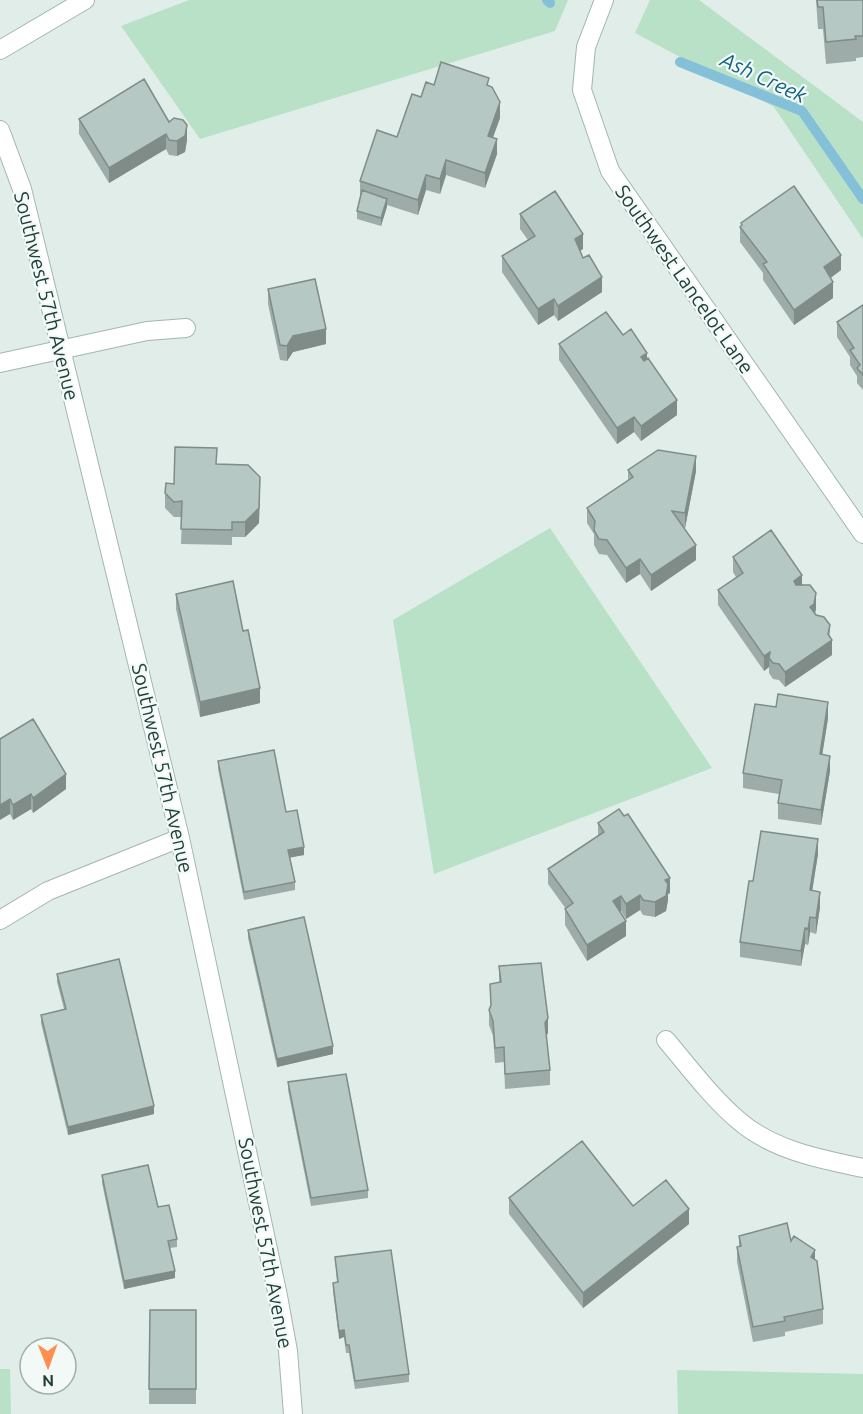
<svg xmlns="http://www.w3.org/2000/svg" width="863" height="1414" viewBox="0 0 863 1414" font-family="Ubuntu,sans-serif">
	<style>
		.green { fill: #b8e1c8 }
		.lines { fill: none; stroke-linecap: round; stroke-linejoin: round }
		.stream { stroke: #84c1d8; stroke-width: 10 }
		.minor-casing { stroke: #a3b6b1; stroke-width: 20 }
		.minor { stroke: #fff; stroke-width: 18 }
		.wall { fill: #9daca8 }
		.shaded-wall { fill: #7f8c88 }
		.building { fill: #b6c8c3; stroke: #7f8c88; stroke-width: 1.5 }
		.labels { text-anchor: middle; dominant-baseline: central; stroke-width: 4.5; stroke-linejoin: round; paint-order: stroke }
		.street-label { font-size: 20px; fill: #20403b; stroke: #f2f9f7 }
		.water-label { font-size: 21px; font-style: italic; fill: #136282; stroke: #f2f9f7 }
	</style>
	<rect width="100%" height="100%" fill="#e1ede9"/>
	<!-- green -->
	<path class="green" d="M189,0H568L555,31L200,139L121,26Z
		M650,0H699L863,122V239L774,107L635,33Z
		M550,528L712,768L434,874L393,620Z
		M0,1369H10L11,1414H0Z
		M677,1370L863,1374V1414H678Z"/>
	<g class="lines">
		<!-- stream -->
		<path class="stream" d="M547,0L550,3
			M680,62L802,111L863,199"/>
		<defs>
			<path id="minor" d="M604,0L586,47L582,90L610,171L863,534
				M0,50L85,0
				M0,130L22,189L180,838L278,1296L288,1351L293,1414
				M0,363L147,331L186,328
				M0,920L48,891L180,838
				M666,1040C689,1067 711,1097 738,1120C772,1150 820,1159 863,1168"/>
		</defs>
		<!-- minor casing -->
		<use href="#minor" class="minor-casing"/>
		<!-- minor -->
		<use href="#minor" class="minor"/>
	</g>
	<!-- wall -->
	<path class="wall" d="M816,0H863V57L856,58V61L826,64L823,29H818Z
		M434,85L489,86L500,118L493,137L497,154L485,188L446,175L440,194L426,190L418,215L387,205L381,226L357,219V211L361,196H360V181L397,137L421,97Z
		M79,119L169,122L187,140L185,152L177,156L169,155L166,149L109,183L79,134Z
		M520,214L583,249L580,251L583,258L602,292L558,321L554,315L538,325L502,272V256L528,240L520,229Z
		M741,223L841,270L830,278L833,298L794,325L763,280V273L740,242V227L741,226Z
		M268,289L326,344L293,352L287,361L280,360L268,304Z
		M863,305V390L857,383V376L850,365V357L837,337V322Z
		M623,335L647,359L677,415L641,441L634,432L617,444L559,360V344Z
		M217,464L260,492L259,523L245,537H232V545L181,544L182,517H174L165,508V493L174,484Z
		M628,470L696,471L685,528H684L696,560L651,591L640,574L626,583L607,555L599,554L594,545V534L587,523V508L628,481Z
		M733,557L802,585L816,608L815,614L830,636L832,655L785,687L779,680L773,679L769,673V667L764,671L718,605V590L736,577L733,572Z
		M176,594L260,703L200,717L176,609Z
		M828,718L822,755L830,771L821,825L778,819V803L779,794L743,788V773Z
		M0,739L66,789L33,813L31,809L13,820L10,814Z
		M218,761L286,812L304,855L290,857L295,882V890L244,900L218,769Z
		M598,823L670,893L668,894V900L666,911L655,917L643,915L640,910L626,919L621,911L620,912L626,936L587,961L565,925V909H566L548,884V869L598,836Z
		M818,854L812,890L820,907L816,934L810,932L808,945L805,944L801,966L740,957V942L753,881Z
		M248,930L333,1054L277,1067L248,938Z
		M499,966L548,1033L546,1036L550,1070V1085L505,1089L504,1062L495,1063L493,1036L489,1025V1010L491,1007L490,984L499,982Z
		M57,974L154,1114L68,1135L41,1023V1015L64,1009L57,982Z
		M288,1082L368,1190V1198L311,1206L288,1090Z
		M102,1175L158,1207L177,1239V1247L170,1248L175,1278L124,1289L102,1183Z
		M509,1198L689,1224L583,1308L509,1214Z
		M739,1236L791,1241L815,1260L823,1309V1324L785,1332V1336L753,1342L737,1262V1247H739Z
		M335,1257L409,1374V1382L355,1389L349,1353H346L344,1337L339,1339L333,1291V1283L337,1282Z
		M150,1310H196V1404H149Z"/>
	<!-- shaded-wall -->
	<path class="shaded-wall" d="M500,102V118L488,151V136Z
		M187,125V140L185,152L177,156V141Z
		M166,134V149L109,183V168Z
		M497,139V154L485,188V173Z
		M446,160V175L440,194V179Z
		M426,175V190L418,215V200Z
		M387,199V207L381,226V218Z
		M583,234V249L575,254V239Z
		M841,255V270L824,283V267Z
		M602,277V292L558,321V306Z
		M833,282V298L794,325V310Z
		M554,299V315L538,325V309Z
		M326,329V344L293,352L287,361V346L293,336Z
		M647,353V368L641,357Z
		M677,400V415L641,441V426Z
		M634,417V432L617,444V428Z
		M696,456V471L685,528V513Z
		M260,477L259,523L245,537V522Z
		M696,545V560L651,591V575Z
		M640,559V574L626,583V568Z
		M802,575V590L794,596V581Z
		M816,593V608L814,619L810,607Z
		M830,625L829,641L832,640V655L785,687V672L828,634Z
		M770,652L769,667L764,671V656Z
		M260,688V703L200,717V702Z
		M828,702V718L820,769V754Z
		M830,756V771L821,825V810Z
		M66,774V789L33,813V798Z
		M31,794V809L13,820V805Z
		M10,799V814L0,820V805Z
		M818,839V854L810,905V890Z
		M304,847V855L288,858V850Z
		M670,878V893L668,894V900L666,911L655,917V902L665,880Z
		M820,892V907L816,934V918Z
		M640,895V910L626,919V904Z
		M621,896V911L613,916V901Z
		M810,917V932L808,945V929Z
		M626,921V936L587,961V945Z
		M805,928V944L801,966V951Z
		M548,1018V1033L545,1038V1023Z
		M333,1046V1054L277,1067V1059Z
		M154,1106V1114L68,1135V1127Z
		M689,1209V1224L583,1308V1293Z
		M815,1250V1265L811,1257Z
		M175,1271V1278L124,1289V1281Z
		M344,1330V1337L339,1339V1331Z"/>
	<!-- building -->
	<path class="building" d="M817,0H863V36H855L856,39L826,42L823,7H818Z
		M441,62L489,78L487,85L492,87L500,102L488,136L497,139L485,173L446,160L440,179L426,175L418,200L360,181L377,130L397,137L412,94L421,97L426,82L434,85Z
		M144,79L169,122L174,118L183,120L187,125L185,136L177,141L169,140L166,134L109,168L79,119Z
		M794,186L841,255L824,267L833,282L794,310L763,264L767,262L740,227L742,225L741,223Z
		M362,190L387,199L381,218L357,211Z
		M555,191L583,234L575,239L583,258L589,255L602,277L558,306L554,299L538,309L502,256L535,236L520,214Z
		M315,279L326,329L293,336L287,346L280,345L268,289Z
		M863,305V375L857,368L860,365L850,350L854,348L837,322Z
		M606,312L623,335L631,329L647,353L641,357L644,361L648,358L677,400L641,426L634,417L617,428L559,344Z
		M175,447L217,448L216,464L248,465L260,477L259,508L245,522H232V530L181,529L182,501L174,502L165,493L166,483L174,484Z
		M658,450L696,456L685,513L672,511L696,545L651,575L640,559L626,568L607,540L599,539L594,530L595,521L587,508L633,477L628,470Z
		M771,530L802,575L794,581L796,585H810L816,593L814,604L810,607L816,615L824,617L830,625L828,634L832,640L785,672L779,664L773,663L769,658L770,652L764,656L718,590L743,573L733,557Z
		M233,581L243,631L248,630L260,688L200,702L176,594Z
		M778,694L828,702L820,754L830,756L821,810L778,803L782,780L743,773L755,704L776,707Z
		M33,719L66,774L33,798L31,794L13,805L10,799L0,805V739Z
		M274,750L286,812L297,810L304,847L288,850L295,882L244,892L218,761Z
		M619,809L624,816L628,814L670,878L665,880L668,884L666,896L655,902L643,900L640,895L626,904L621,896L613,901L626,921L587,945L565,909L573,903L548,869L604,832L598,823Z
		M761,831L818,839L810,890L820,892L816,918L810,917L808,929L805,928L801,951L740,942L749,881H753Z
		M304,917L333,1046L277,1059L248,930Z
		M119,959L154,1106L68,1127L41,1015L66,1009L57,974Z
		M541,963L548,1018L545,1023L550,1070L505,1074L504,1047L495,1048L493,1021L489,1010L491,1005L490,984L501,982L499,966Z
		M346,1074L368,1190L311,1198L288,1082Z
		M582,1141L633,1206L666,1180L689,1209L583,1293L509,1198Z
		M148,1165L158,1207L169,1205L177,1239L168,1241L175,1271L124,1281L102,1175Z
		M787,1223L791,1241L794,1236L815,1250L811,1257L817,1261L823,1309L784,1317L785,1321L753,1327L737,1247L741,1246L739,1236Z
		M391,1250L409,1374L355,1381L349,1345H346L344,1330L339,1331L333,1283L338,1282L335,1257Z
		M150,1310H196V1389H149Z"/>
	<g class="labels">
		<!-- street labels -->
		<g class="street-label">
			<text transform="translate(685 279) rotate(55)">Southwest Lancelot Lane</text>
			<text transform="translate(47 296) rotate(76)">Southwest 57th Avenue</text>
			<text transform="translate(163 768) rotate(77)">Southwest 57th Avenue</text>
			<text transform="translate(266 1243) rotate(79)">Southwest 57th Avenue</text>
		</g>
		<!-- water labels -->
		<g class="water-label">
			<text transform="translate(764 77) rotate(25)">Ash Creek</text>
		</g>
	</g>
	<!-- north arrow -->
	<g transform="translate(48 1366) rotate(179)"><circle r="28" fill="#f2f9f7" stroke="#9eafac" stroke-width="1.5"/>
	<path d="M0-4.5L10 22L0 15L-10 22Z" fill="#ff8f4e"/>
	<text y="-9" font-size="16" font-weight="bold" text-anchor="middle" fill="#20403b">N</text>
	</g>
</svg>
